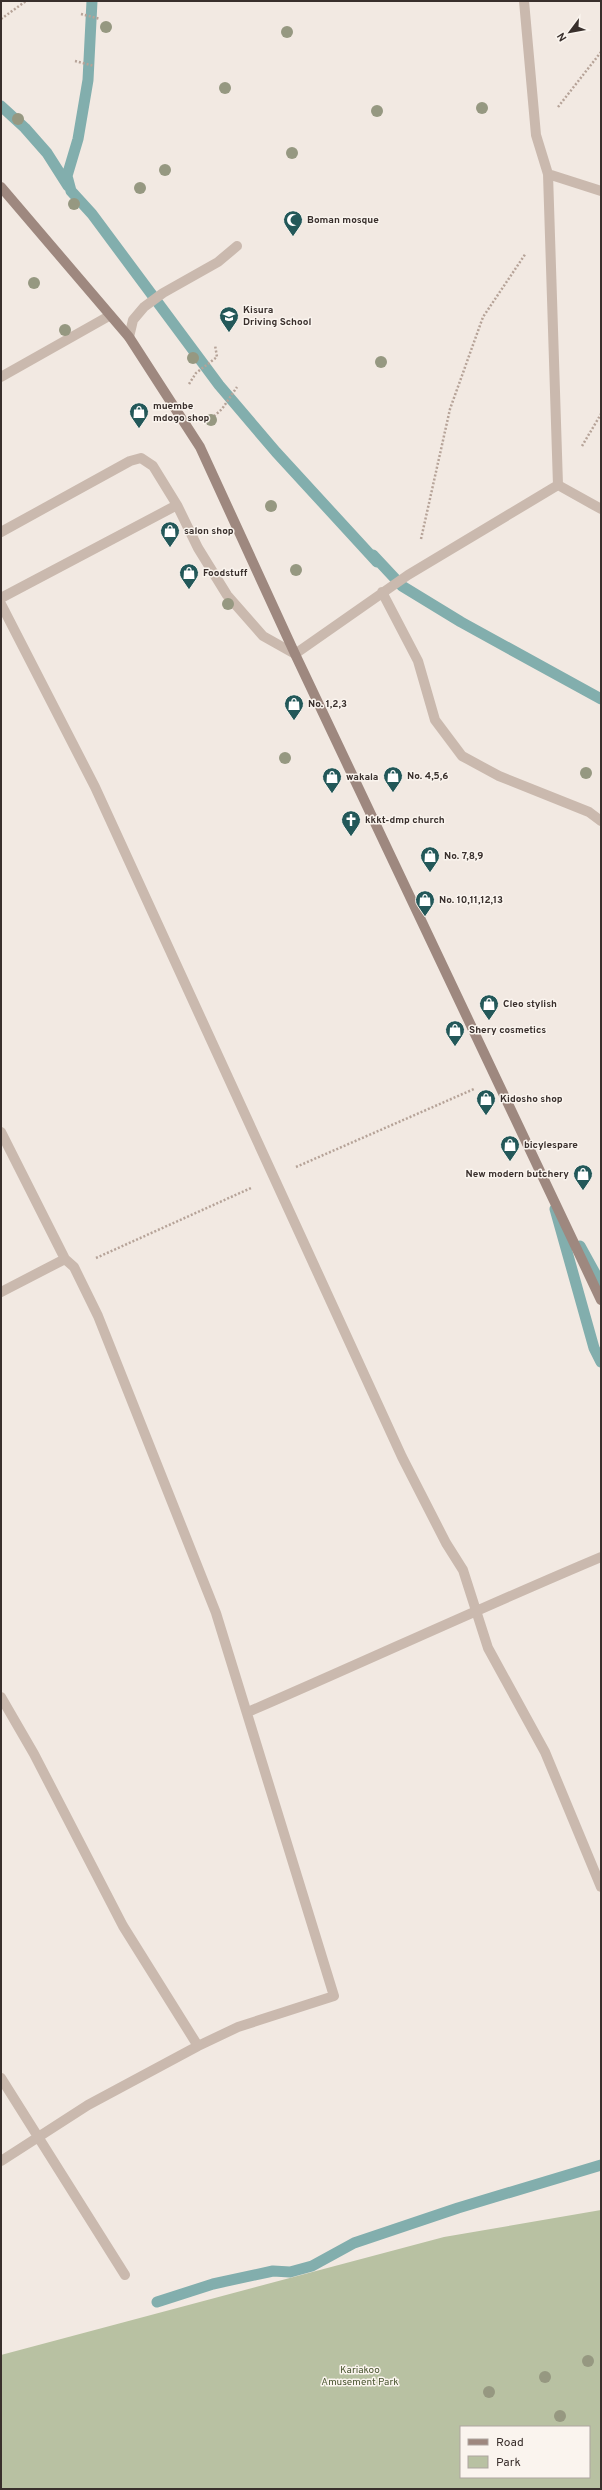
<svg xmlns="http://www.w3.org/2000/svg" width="602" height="2490" viewBox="0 0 602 2490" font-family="Overpass,sans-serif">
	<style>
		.green { fill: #b8c1a2; fill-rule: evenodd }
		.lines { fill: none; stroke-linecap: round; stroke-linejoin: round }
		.stream { stroke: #82aead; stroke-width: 11 }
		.path { stroke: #b6a398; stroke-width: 2.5; stroke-dasharray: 2 2; stroke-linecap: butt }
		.lane { stroke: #cab9ae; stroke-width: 10 }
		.street { stroke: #cab9ae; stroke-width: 10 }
		.secondary { stroke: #9e887f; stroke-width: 10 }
		.tree { fill: #969881 }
		.labels { text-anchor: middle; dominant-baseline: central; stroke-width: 3; stroke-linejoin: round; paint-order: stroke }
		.poi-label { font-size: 10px; font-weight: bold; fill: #392f2c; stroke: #faf4ee; text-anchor: start }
		.park-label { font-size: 10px; fill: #4a5631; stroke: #faf4ee }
	</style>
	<rect width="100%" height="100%" fill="#f2e9e2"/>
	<!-- green -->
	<path class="green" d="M601,2210V2489H1V2355L444,2237ZM461,2427H589V2477H461Z"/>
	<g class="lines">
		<!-- stream -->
		<path class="stream" d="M92,1L88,80L78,139L67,176L71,191L92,214L219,385L276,452L377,562
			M1,106L25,128L47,153L68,186
			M373,555L402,586L461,622L601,699
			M555,1209L594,1348L601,1362
			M580,1246L601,1284
			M157,2302L213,2284L273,2271L290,2272L312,2266L354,2243L458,2208L601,2165"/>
		<!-- path -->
		<path class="path" d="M81,14L100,19
			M1,19L26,1
			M75,61L94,66
			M558,107L601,52
			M189,384L196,373L217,357L215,345
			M211,419L222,409L237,387
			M582,446L601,414
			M421,539L450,409L483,317L526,253
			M296,1167L474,1089
			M96,1258L251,1188"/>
		<!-- lane -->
		<path class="lane" d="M129,337L133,320L144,307L163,293L218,262L237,246"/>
		<!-- street -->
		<path class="street" d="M524,1L536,135L548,174L558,485
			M548,174L601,191
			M1,377L109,316
			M558,485L601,509
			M1,532L130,461L141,458L153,466L177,505
			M382,592L418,661L435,720L462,756L499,776L589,812L601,821
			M1,598L177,505L198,548L227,595L263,636L295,654L408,575L558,485
			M1,604L95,787L402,1457L446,1543L463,1570L488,1648L545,1752L601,1887
			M1,1132L65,1259L1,1292
			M1,1697L34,1754L123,1926L198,2046
			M248,1712C366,1661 482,1607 601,1557
			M1,2078L125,2275
			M1,2161L88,2105L198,2046L238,2027L334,1996L216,1613L98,1316L74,1267L65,1259"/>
		<!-- secondary -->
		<path class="secondary" d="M1,187L129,337L200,447L295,654L601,1300"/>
	</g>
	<!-- trees -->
	<g class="tree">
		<circle cx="106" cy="27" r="6"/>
		<circle cx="287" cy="32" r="6"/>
		<circle cx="225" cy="88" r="6"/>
		<circle cx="482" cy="108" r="6"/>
		<circle cx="377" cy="111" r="6"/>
		<circle cx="18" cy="119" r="6"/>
		<circle cx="292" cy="153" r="6"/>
		<circle cx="165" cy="170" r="6"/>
		<circle cx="140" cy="188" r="6"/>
		<circle cx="74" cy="204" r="6"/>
		<circle cx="34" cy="283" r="6"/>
		<circle cx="65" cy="330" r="6"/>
		<circle cx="193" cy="358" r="6"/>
		<circle cx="381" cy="362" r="6"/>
		<circle cx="211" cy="420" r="6"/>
		<circle cx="271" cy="506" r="6"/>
		<circle cx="296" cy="570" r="6"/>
		<circle cx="228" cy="604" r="6"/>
		<circle cx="285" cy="758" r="6"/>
		<circle cx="586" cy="773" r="6"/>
		<circle cx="588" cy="2361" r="6"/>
		<circle cx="545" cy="2377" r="6"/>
		<circle cx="489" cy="2392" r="6"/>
		<circle cx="560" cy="2416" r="6"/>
	</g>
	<!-- icons -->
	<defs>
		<symbol id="mosque-pin" viewBox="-11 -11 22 30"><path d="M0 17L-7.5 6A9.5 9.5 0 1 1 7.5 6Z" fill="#235859" stroke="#faf4ee"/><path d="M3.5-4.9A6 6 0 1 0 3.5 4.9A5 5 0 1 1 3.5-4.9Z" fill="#fff"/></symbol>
		<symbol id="school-pin" viewBox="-11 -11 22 30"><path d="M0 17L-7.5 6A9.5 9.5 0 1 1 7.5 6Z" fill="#235859" stroke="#faf4ee"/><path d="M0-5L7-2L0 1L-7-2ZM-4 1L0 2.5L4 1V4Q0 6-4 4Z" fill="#fff"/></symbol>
		<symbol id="shop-pin" viewBox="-11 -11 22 30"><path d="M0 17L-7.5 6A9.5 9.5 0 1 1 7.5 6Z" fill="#235859" stroke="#faf4ee"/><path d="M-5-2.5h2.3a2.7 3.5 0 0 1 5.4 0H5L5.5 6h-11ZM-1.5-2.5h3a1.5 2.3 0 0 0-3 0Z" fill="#fff"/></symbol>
		<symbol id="church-pin" viewBox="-11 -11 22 30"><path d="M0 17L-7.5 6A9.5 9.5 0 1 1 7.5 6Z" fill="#235859" stroke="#faf4ee"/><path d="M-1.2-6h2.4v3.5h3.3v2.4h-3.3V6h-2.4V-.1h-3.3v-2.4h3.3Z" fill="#fff"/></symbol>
	</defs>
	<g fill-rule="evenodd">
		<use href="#mosque-pin" x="282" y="209" width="22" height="30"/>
		<use href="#school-pin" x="218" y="305" width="22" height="30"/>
		<use href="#shop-pin" x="128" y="401" width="22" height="30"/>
		<use href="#shop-pin" x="159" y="520" width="22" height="30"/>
		<use href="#shop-pin" x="178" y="562" width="22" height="30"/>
		<use href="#shop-pin" x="283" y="693" width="22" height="30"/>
		<use href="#shop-pin" x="382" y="765" width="22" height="30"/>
		<use href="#shop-pin" x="321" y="766" width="22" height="30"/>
		<use href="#church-pin" x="340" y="809" width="22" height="30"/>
		<use href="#shop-pin" x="419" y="845" width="22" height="30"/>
		<use href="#shop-pin" x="414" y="889" width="22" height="30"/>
		<use href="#shop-pin" x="478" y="993" width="22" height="30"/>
		<use href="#shop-pin" x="444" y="1019" width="22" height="30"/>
		<use href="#shop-pin" x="475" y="1088" width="22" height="30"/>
		<use href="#shop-pin" x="499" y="1134" width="22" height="30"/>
		<use href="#shop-pin" x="572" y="1163" width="22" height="30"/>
	</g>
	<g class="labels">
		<!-- poi labels -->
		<g class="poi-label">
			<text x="307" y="220">Boman mosque</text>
			<text x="243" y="310">Kisura<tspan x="243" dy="12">Driving School</tspan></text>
			<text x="153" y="406">muembe<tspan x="153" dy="12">mdogo shop</tspan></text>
			<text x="184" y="531">salon shop</text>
			<text x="203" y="573">Foodstuff</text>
			<text x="308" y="704">No. 1,2,3</text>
			<text x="407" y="776">No. 4,5,6</text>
			<text x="346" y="777">wakala</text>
			<text x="365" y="820">kkkt-dmp church</text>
			<text x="444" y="856">No. 7,8,9</text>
			<text x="439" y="900">No. 10,11,12,13</text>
			<text x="503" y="1004">Cleo stylish</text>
			<text x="469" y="1030">Shery cosmetics</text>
			<text x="500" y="1099">Kidosho shop</text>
			<text x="524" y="1145">bicylespare</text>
			<text x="569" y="1174" text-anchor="end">New modern butchery</text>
		</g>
		<!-- park labels -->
		<g class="park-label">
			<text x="360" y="2370">Kariakoo<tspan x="360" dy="12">Amusement Park</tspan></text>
		</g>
	</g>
	<!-- border -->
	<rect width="602" height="2490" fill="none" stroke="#392f2c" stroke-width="4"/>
	<!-- legend -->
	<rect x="460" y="2426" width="130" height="52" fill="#faf4ee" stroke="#ada5a0"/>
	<rect x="468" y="2439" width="20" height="6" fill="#9e887f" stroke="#ada5a0"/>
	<text x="496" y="2446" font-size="12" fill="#392f2c">Road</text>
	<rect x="468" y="2456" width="20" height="12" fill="#b8c1a2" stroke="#ada5a0"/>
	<text x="496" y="2466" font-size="12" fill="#392f2c">Park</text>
	<!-- north arrow -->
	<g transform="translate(570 32) rotate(238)" stroke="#faf4ee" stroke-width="3" paint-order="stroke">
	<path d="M0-3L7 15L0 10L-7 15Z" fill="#392f2c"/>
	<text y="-6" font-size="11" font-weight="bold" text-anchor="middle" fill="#392f2c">N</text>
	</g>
</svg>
